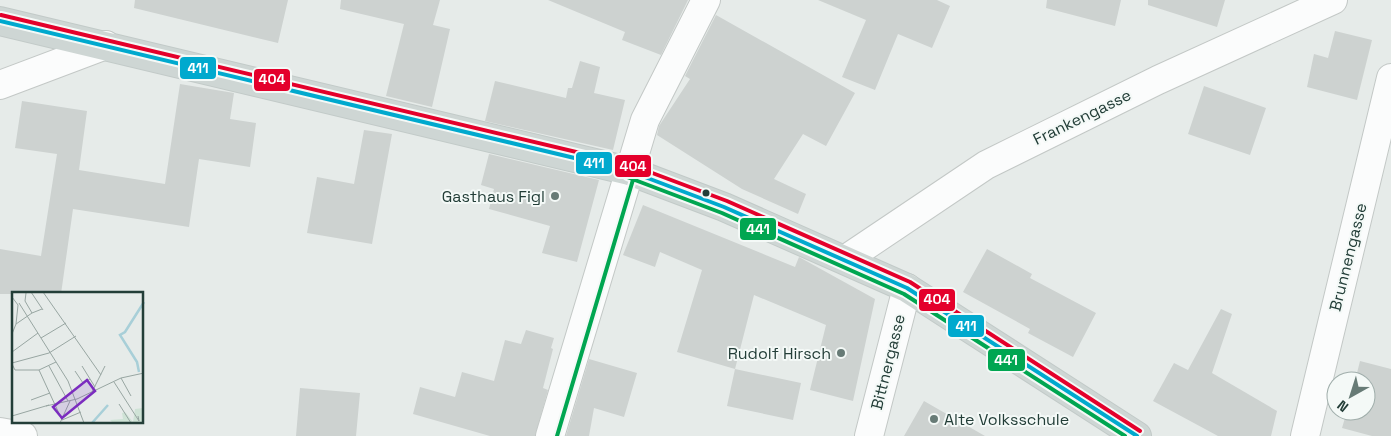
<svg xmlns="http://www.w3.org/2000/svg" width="1391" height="436" viewBox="0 0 1391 436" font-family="'Space Grotesk',sans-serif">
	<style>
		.building { fill: #cdd2d0 }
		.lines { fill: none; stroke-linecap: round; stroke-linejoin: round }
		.minor-casing { stroke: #c3c8c6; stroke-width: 30 }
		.major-casing { stroke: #c2cac8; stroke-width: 30 }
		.minor { stroke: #fbfcfc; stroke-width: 28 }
		.major { stroke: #ced6d4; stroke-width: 28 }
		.bus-1-casing { stroke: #f4f9f7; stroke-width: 8 }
		.bus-2-casing { stroke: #f4f9f7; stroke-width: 8 }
		.bus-3-casing { stroke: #f4f9f7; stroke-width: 8 }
		.bus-1 { stroke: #00a9ce; stroke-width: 4 }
		.bus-2 { stroke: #00a651; stroke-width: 4 }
		.bus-3 { stroke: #e4002b; stroke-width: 4 }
		.bus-dot { fill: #233e38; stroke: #f4f9f7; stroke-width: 2 }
		.poi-dot { fill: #677b76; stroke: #f4f9f7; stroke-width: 2 }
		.labels { text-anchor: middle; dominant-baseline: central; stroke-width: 4; stroke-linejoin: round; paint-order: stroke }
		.street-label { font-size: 16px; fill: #233e38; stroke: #f4f9f7 }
		.poi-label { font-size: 16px; fill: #233e38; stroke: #f4f9f7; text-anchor: end }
		.inset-river { fill: none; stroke: #a8cfd8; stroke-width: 2.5 }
		.inset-road { fill: none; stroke: #98a6a2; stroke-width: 1 }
		.view { fill: #7b2cbf; fill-opacity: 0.15; stroke: #7b2cbf; stroke-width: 2.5 }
		.inset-edge { fill: none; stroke: #233e38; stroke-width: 2.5 }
		.line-badge { stroke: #f4f9f7; stroke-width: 2 }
		.badge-label { font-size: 14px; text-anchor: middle; font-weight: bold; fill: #fff }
	</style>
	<rect width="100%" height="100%" fill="#e6ebe9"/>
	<!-- building -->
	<path class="building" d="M135,0H288L278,43L134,8Z
		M341,0H440L433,25L450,29L432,107L386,96L404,24L340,9Z
		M548,0H688L661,55L622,40L625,32Z
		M818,0H937L950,6L932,48L898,34L875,90L842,77L866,20Z
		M1047,0H1121L1115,26L1046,8Z
		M1148,0H1225L1217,27L1148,5Z
		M716,15L855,93L826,146L803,134L774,179L806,194L798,214L742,189L657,135L659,126L690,79L685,76Z
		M1335,31L1372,40L1357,100L1307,87L1314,54L1328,58Z
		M580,61L600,67L594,93L625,100L613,150L485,121L495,81L566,98L568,88H572Z
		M180,84L234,93L230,119L256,123L250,167L199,159L189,227L73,209L61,294H0V249L41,256L57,154L15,148L22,101L87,111L79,170L165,184Z
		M1204,86L1266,108L1250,155L1188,134Z
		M364,130L392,134L372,244L307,233L317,177L354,184Z
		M489,154L599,180L577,262L542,253L550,226L489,209L494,189L481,185Z
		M643,205L795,267L799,257L875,299L853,401L810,390L826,325L754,295L735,369L677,352L702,270L660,252L655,267L623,255Z
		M987,249L1032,274L1030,278L1096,313L1073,357L1028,333L1030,329L963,292Z
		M1221,309L1232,314L1212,373L1277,411L1271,436H1218L1153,401L1174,363L1188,370Z
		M526,330L554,338L551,348L553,349L543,388L548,390L535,436H490L413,414L420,387L455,397L462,372L494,381L505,340L521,344Z
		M589,359L637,373L624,417L594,408L589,436H566Z
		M1360,361L1391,369V436H1372L1342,428L1347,411H1366V381H1355Z
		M735,369L801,383L793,420L727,406Z
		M300,388L360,393L356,436H296Z
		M924,401L985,436H904Z"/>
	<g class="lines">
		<defs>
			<path id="minor" d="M0,85L106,45
				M846,259L986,165L1158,80L1333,0
				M0,432L23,436
				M550,436L645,120L706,0
				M869,436L907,288
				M1305,436L1391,78"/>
			<path id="major" d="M0,21L629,171L724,207L907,288L1137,436"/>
		</defs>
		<!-- minor casing -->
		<use href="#minor" class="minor-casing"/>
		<!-- major casing -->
		<use href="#major" class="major-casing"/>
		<!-- minor -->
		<use href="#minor" class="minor"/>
		<!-- major -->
		<use href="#major" class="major"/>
		<defs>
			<path id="bus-1" d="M0,21L629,171L724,207L907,288L1137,436"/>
			<path id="bus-2" d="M627,177L722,213L904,294L1125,436
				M557,436L635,173"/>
			<path id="bus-3" d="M1,15L631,165L727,201L910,282L1140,431"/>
		</defs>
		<!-- bus-1 casing -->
		<use href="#bus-1" class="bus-1-casing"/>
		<!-- bus-2 casing -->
		<use href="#bus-2" class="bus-2-casing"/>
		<!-- bus-3 casing -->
		<use href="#bus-3" class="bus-3-casing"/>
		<!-- bus-1 -->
		<use href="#bus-1" class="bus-1"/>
		<!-- bus-2 -->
		<use href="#bus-2" class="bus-2"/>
		<!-- bus-3 -->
		<use href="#bus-3" class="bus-3"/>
	</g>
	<!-- markers -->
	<circle class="bus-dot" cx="706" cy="193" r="4.5"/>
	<g class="poi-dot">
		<circle cx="555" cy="196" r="5"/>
		<circle cx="841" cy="353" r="5"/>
		<circle cx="934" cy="419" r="5"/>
	</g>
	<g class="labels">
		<!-- street labels -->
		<g class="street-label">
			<text transform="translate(1082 117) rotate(-26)">Frankengasse</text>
			<text transform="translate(1348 257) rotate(-76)">Brunnengasse</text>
			<text transform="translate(888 362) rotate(-76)">Bittnergasse</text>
		</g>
		<!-- poi labels -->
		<g class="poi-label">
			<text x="545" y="196">Gasthaus Figl</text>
			<text x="831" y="353">Rudolf Hirsch</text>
			<text x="944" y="419" text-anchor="start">Alte Volksschule</text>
		</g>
	</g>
	<!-- overview -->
	<g transform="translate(12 292)">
		<rect width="131" height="131" fill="#e6ebe9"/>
		<path d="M131,116V131H101L98,128L111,127L110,121L113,120L121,130L123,117Z" fill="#cfe3d6"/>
		<path class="inset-river" d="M127,80L125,70L108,43L113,40L132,10M80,131L96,113"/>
		<path class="inset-road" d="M19,0L31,18M31,0L89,83M14,1L13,9L20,21L30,17M0,5L6,13L4,32M7,11L56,89L72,131M0,42L4,32L20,21M29,46L54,31M0,60L26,41M0,71L37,61L64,44M0,72L3,78H27L44,70M37,74L56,109M70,74L83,95M27,78L50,128L69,120M63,79L71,91L78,87M109,86L119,104M102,90L127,129L126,124M80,100L93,74M19,108L38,101M107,112L119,131M34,114L65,107L109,86L132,81M0,124L37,113M48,131L58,109"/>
		<path class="view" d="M75,88L83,99L50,126L41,115Z"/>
		<rect width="131" height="131" class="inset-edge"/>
	</g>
	<g class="line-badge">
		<rect x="179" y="56" width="38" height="24" rx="5" fill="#00a9ce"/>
		<rect x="253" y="68" width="38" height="24" rx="5" fill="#e4002b"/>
		<rect x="575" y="151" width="38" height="24" rx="5" fill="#00a9ce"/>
		<rect x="614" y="154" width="38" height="24" rx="5" fill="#e4002b"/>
		<rect x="739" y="217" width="38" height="24" rx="5" fill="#00a651"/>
		<rect x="918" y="288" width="38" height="24" rx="5" fill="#e4002b"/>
		<rect x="947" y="314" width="38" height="24" rx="5" fill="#00a9ce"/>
		<rect x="987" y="348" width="39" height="24" rx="5" fill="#00a651"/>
	</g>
	<g class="badge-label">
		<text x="198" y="73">411</text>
		<text x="272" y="84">404</text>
		<text x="594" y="168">411</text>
		<text x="633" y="171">404</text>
		<text x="758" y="234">441</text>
		<text x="937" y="304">404</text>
		<text x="966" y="331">411</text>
		<text x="1006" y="365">441</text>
	</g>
	<!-- north arrow -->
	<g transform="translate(1351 396) rotate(219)"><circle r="24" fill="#f4f9f7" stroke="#a0aeab"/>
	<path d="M0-4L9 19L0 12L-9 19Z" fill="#677b76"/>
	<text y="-8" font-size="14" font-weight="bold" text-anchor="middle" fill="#233e38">N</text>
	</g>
</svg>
